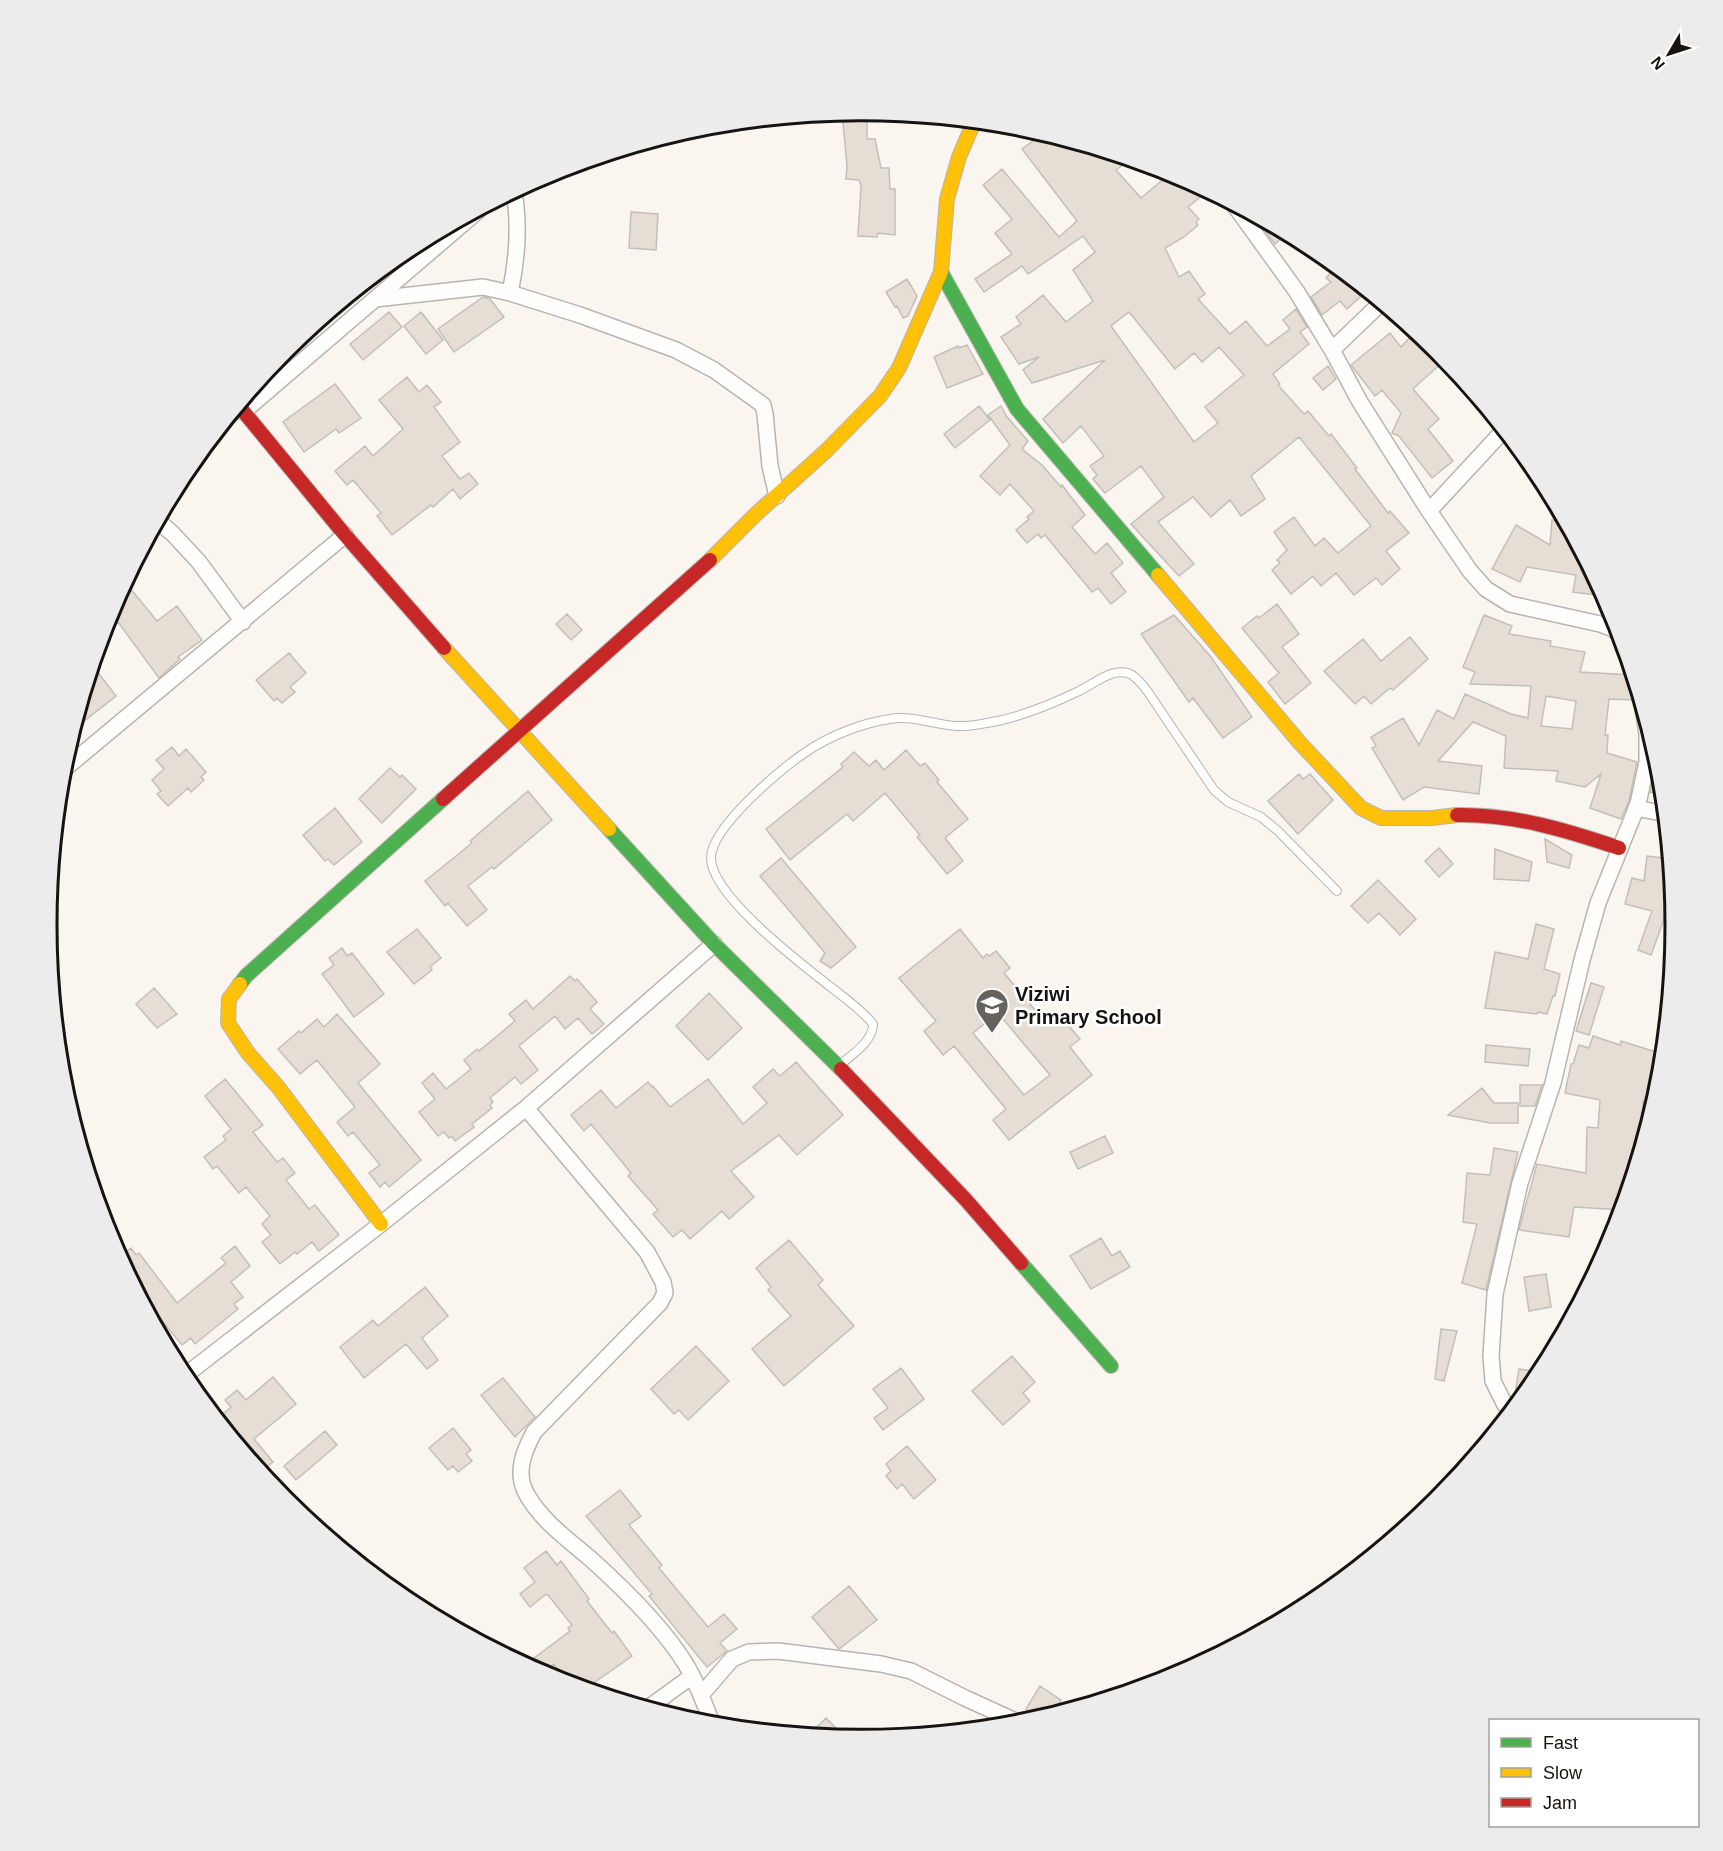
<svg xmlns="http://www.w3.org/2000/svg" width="1723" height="1851" viewBox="0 0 1723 1851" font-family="Helvetica,sans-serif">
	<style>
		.building { fill: #e6ded4; stroke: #c2bfba; stroke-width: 1.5; fill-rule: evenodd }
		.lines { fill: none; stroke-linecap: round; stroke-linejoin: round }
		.lane-casing { stroke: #b8b5b0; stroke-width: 10 }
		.street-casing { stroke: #b8b5b0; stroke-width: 18 }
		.fast-casing { stroke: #b8b5b0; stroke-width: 16 }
		.slow-casing { stroke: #b8b5b0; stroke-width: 16 }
		.jam-casing { stroke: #b8b5b0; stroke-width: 16 }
		.lane { stroke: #fefefd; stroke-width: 8 }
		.street { stroke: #fefefd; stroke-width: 15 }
		.fast { stroke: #4caf50; stroke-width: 14 }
		.slow { stroke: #ffc107; stroke-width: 14 }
		.jam { stroke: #c62828; stroke-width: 14 }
		.labels { text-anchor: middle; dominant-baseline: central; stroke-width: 5; stroke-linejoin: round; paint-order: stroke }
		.poi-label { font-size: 20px; font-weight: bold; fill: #161310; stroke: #fff; text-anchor: start }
		.rim { fill: none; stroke: #161310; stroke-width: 3 }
	</style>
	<rect width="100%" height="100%" fill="#faf5ef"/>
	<!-- building -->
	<path class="building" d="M862,111H867V139H875L881,168H889L890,189H895V235L878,233L877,237L858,236L861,186L859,180L846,179L847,166L842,112Z
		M1044,133L1130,159L1116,170L1141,198L1172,172L1197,185L1204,194L1188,207L1199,219L1196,222L1198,225L1184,237L1165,248L1179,277L1189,271L1205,294L1198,299L1230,334L1246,321L1267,346L1290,329L1283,320L1296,309L1307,327L1300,332L1309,344L1273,374L1280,384L1278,385L1304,414L1308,411L1329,436L1331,434L1357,468L1355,469L1388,513L1390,511L1409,533L1386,551L1400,569L1382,585L1376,578L1354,595L1336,573L1321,586L1313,576L1291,594L1272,570L1280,563L1277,560L1287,550L1274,532L1294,517L1315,546L1324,538L1338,553L1371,526L1299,437L1251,476L1265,499L1241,516L1230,500L1211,517L1193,497L1158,522L1194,564L1179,576L1131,524L1164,497L1141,466L1105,493L1093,479L1097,475L1090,466L1104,456L1081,426L1063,443L1043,419L1105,360L1032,383L1023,370L1039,357L1019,364L1001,337L1021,324L1016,317L1043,295L1066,322L1093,301L1073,270L1095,252L1083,236L1028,274L1022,266L984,292L975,279L1012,254L995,233L1012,219L983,185L1002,169L1059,237L1077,221L1022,149ZM1129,312L1175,369L1194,353L1202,362L1219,347L1244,375L1205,407L1218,423L1194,442L1111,326Z
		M631,212L658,214L656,250L629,248Z
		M1254,216L1271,225L1287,233L1275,244Z
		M1336,266L1367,291L1347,309L1340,301L1322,315L1311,297L1331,282L1326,278Z
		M907,279L917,296L908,316L903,318L897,306L895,307L886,292Z
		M483,297L490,299L504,317L454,352L438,329Z
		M389,312L402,327L363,360L350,344Z
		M421,312L443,340L426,354L404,326Z
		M1416,331L1438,349L1446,359L1413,389L1439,419L1428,429L1453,461L1432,478L1399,436L1392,433L1401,413L1382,390L1375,396L1351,365L1390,333L1401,347Z
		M967,345L983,374L947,388L934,357L958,346L959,348Z
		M1328,366L1336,379L1323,390L1313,378Z
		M407,377L419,392L427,385L441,402L434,407L460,442L442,456L460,479L469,473L478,484L460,499L453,489L433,507L431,505L392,535L377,516L381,513L353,480L347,485L335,471L365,446L373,456L403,429L379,400Z
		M335,384L361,418L339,433L336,429L304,452L283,422Z
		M979,406L990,420L955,448L944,434Z
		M1001,406L1007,417L1028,441L1022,449L1042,465L1061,487L1062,485L1085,515L1072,527L1095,554L1107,543L1123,563L1111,573L1126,592L1111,604L1098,588L1092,592L1045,535L1041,538L1038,534L1027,543L1016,530L1029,519L1027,517L1034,511L1010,484L1000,495L980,476L1010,445L988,415Z
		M1552,520L1565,521L1605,596L1573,592L1576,575L1527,567L1520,582L1492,569L1516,525L1550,545Z
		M125,582L157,621L177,606L202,640L178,657L180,659L159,678L118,622L102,635L109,613Z
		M1277,604L1299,634L1282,647L1311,683L1285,704L1268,682L1279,673L1242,628L1257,616L1259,618Z
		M567,614L582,630L571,640L556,624Z
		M1174,615L1211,657L1252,717L1223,738L1193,698L1189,702L1141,634Z
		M1484,615L1512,626L1509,634L1551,641L1550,646L1585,652L1580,672L1633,675L1632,700L1609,699L1605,735H1608L1607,753L1637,762L1629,801L1621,819L1590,808L1601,774L1585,787L1556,781L1558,771L1504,768L1506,736L1473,722L1438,761L1482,766L1479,794L1424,787L1403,800L1372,748L1376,746L1371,737L1403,718L1419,745L1437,710L1454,719L1465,694L1511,714L1528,718L1531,686L1470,684L1475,672L1463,667ZM1546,696L1576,701L1572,729L1541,726Z
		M1410,637L1428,659L1393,690L1390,688L1371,704L1364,696L1355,704L1324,671L1363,639L1381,661Z
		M289,653L306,673L290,687L295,692L282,703L277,698L274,701L256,680Z
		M93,666L116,696L74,729Z
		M172,747L179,756L186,749L206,772L201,777L204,780L191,792L188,788L168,806L157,794L161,791L152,780L164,769L156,760Z
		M906,750L920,766L925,763L939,780L937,782L968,819L945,838L963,861L947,874L917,837L920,835L885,793L853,821L847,814L790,860L766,829L843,767L841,764L854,752L869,766L876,760L884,770Z
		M1656,767L1661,769L1664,794L1650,792Z
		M390,768L400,777L402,775L416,789L382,823L359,799Z
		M1299,774L1303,779L1310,774L1333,800L1298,834L1268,801Z
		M528,791L552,820L494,869L492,867L468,886L487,910L467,926L448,903L445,906L425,881L472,843L470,841Z
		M335,808L362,842L334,865L328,859L325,861L303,835Z
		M1545,839L1572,855L1569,868L1547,862Z
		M1439,848L1453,864L1439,877L1425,861Z
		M1495,849L1532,862L1529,881L1494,879Z
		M1647,856L1670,859L1676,917L1666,914L1651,955L1638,950L1652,911L1625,904L1632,878L1644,881Z
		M781,858L856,947L831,968L820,961L825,953L760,876Z
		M1378,880L1416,919L1400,935L1379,913L1368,923L1351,906Z
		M1536,924L1554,929L1544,969L1560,974L1555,996H1553L1547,1014L1538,1012L1537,1014L1485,1008L1495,952L1528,959Z
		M417,929L441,958L430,967L432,970L414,984L387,952Z
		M960,929L983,958L987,954L989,956L996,951L1010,968L1004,973L1046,1023L1058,1013L1080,1039L1070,1047L1092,1075L1009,1140L993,1120L1006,1109L954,1046L943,1055L924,1031L936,1021L899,978ZM998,1013L1050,1075L1024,1095L973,1033Z
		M342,948L347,956L352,953L384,994L354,1017L322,974L334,965L329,958Z
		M570,976L575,981L577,979L597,1002L590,1009L604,1024L592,1034L578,1018L565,1029L555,1016L519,1046L538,1070L521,1084L515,1077L490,1098L493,1102L490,1105L492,1108L472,1124L474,1127L455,1141L452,1136L449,1138L444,1132L438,1136L419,1112L435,1099L422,1083L433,1073L446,1089L471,1069L464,1060L477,1049L479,1051L515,1021L509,1014L526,1000L533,1009Z
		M1591,983L1604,987L1589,1035L1576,1031Z
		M154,988L177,1014L157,1028L136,1004Z
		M709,993L742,1028L708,1060L676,1026Z
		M337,1014L380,1064L358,1083L421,1160L389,1187L385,1182L380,1187L369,1173L380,1165L353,1132L348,1136L337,1122L355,1107L317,1060L300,1074L278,1049L299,1031L301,1033L317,1019L324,1027Z
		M1593,1036L1620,1045L1621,1041L1659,1053L1649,1084L1660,1086L1655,1102L1643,1101L1641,1150L1623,1210L1574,1207L1569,1237L1519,1230L1537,1164L1586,1173L1587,1127L1598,1128L1600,1100L1565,1093L1571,1064H1573L1579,1045L1589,1048Z
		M1486,1045L1530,1049L1528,1066L1485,1062Z
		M796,1062L843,1115L797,1155L779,1135L731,1171L754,1197L729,1219L722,1211L690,1239L682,1230L673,1237L653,1214L658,1210L628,1176L631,1173L591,1124L584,1131L571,1115L601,1090L616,1108L648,1082L652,1087L653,1086L670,1107L708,1079L743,1124L767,1103L753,1087L773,1069L780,1076Z
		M225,1079L263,1125L253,1132L277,1162L283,1158L295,1173L286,1180L309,1209L315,1205L339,1235L319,1251L312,1242L297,1254L295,1252L280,1264L262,1242L271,1235L262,1224L270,1216L246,1187L239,1193L217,1166L213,1169L204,1157L226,1140L223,1136L231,1129L205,1096Z
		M1520,1085H1542L1535,1106H1520Z
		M1482,1088L1494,1103H1518V1123H1490L1448,1115Z
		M1105,1136L1113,1153L1078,1169L1070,1152Z
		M1494,1148L1518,1152L1486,1290L1462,1283L1477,1224L1463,1222L1467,1173L1490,1175Z
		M1101,1238L1112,1256L1120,1251L1130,1267L1091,1289L1070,1256Z
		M789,1240L823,1280L818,1285L854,1326L784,1386L752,1349L791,1316L768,1290L771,1287L756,1268Z
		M235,1246L250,1266L231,1282L243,1297L234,1304L238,1309L195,1344L191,1338L182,1345L147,1302L144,1304L119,1257L131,1248L136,1255L139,1253L177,1303L226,1263L221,1258Z
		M1546,1274L1551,1307L1529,1311L1524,1277Z
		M425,1287L448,1316L422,1338L438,1360L427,1369L406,1344L364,1378L340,1347L373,1320L378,1326Z
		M1441,1329L1457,1331L1444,1381L1435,1379Z
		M696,1346L729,1381L688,1420L679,1410L674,1414L651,1389Z
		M1012,1356L1035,1382L1023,1393L1030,1401L1003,1425L972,1391Z
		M901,1368L924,1399L883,1430L874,1418L888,1408L873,1389Z
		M1519,1369L1542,1372L1526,1395L1515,1393Z
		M273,1377L296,1404L254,1439L273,1462L261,1472L217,1419L231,1407L225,1400L237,1390L246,1400Z
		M503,1378L535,1417L515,1437L481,1395Z
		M453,1428L471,1450L466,1454L472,1461L458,1472L453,1466L448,1470L429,1448Z
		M325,1431L337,1445L296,1480L284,1466Z
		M907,1446L936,1480L914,1499L902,1484L897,1489L886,1476L891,1471L886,1464Z
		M620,1490L641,1516L629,1525L662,1565L659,1568L708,1627L724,1614L737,1629L720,1643L727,1651L707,1667L649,1596L652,1594L586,1516Z
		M546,1551L557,1565L561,1561L589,1599L587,1601L612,1633L614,1631L632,1656L585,1689L569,1684L554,1664L541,1674L530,1661L570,1631L568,1628L572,1625L548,1595H545L530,1607L520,1594L535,1582L524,1568Z
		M849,1586L877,1620L839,1649L812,1617Z
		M1040,1686L1061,1700L1052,1715L1040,1719L1026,1709Z
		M826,1718L847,1739L809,1735Z"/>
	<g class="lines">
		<defs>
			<path id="lane" d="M841,1064C853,1054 873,1041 873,1024C862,1010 846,999 832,988C803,965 711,896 711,858C711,827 781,769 806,752C829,736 862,723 890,719C913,715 935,725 957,726C970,727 985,723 998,721C1025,715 1054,703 1079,691C1089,686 1100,678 1111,674C1115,672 1124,672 1128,673C1136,676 1143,685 1148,692L1214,790L1228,802L1261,817L1278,831L1337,891"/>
			<path id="street" d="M1235,206L1297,292L1332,350L1360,402L1429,511L1470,571L1486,589L1510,604L1600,624L1611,628L1621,635
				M510,293C517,260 520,226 514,192
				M375,299L483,287L510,293L580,315L676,350L714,370L763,405L765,414L770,466L777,496
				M1332,350L1381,303
				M243,412L479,210
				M1429,511L1504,430
				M158,521L173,534L199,562L243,622
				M62,771L345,535
				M1636,808L1666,814
				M526,1108L647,1252L663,1282L665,1293L660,1303L534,1432C524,1451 515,1472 526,1493C541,1521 570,1541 593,1561C624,1589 663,1628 685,1663C697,1682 705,1705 713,1726
				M183,1377L381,1224L526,1108L714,944
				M1512,1411L1505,1405L1493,1381L1491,1356L1495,1294L1520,1183L1553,1083L1582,960L1598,903L1638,804L1647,762V733L1643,708
				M701,1695L732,1659L749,1652L778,1651L881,1664L911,1671L965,1698L1022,1724
				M648,1708L692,1676"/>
			<path id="fast" d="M941,272L1017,409L1158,575
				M609,829L714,944L841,1069
				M240,984L246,976L443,799
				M1021,1263L1111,1366"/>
			<path id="slow" d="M710,560L755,515L826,451L880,396L899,368L941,272L947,199L959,157L974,122
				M1158,575L1300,743L1361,808L1381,818H1432L1457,815
				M444,648L609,829
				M240,984L229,999L228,1023L248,1053L278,1087L381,1224"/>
			<path id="jam" d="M239,406L345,535L444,648
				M443,799L710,560
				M1457,815C1513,814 1566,830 1619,848
				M841,1069L966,1200L1021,1263"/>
		</defs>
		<!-- lane casing -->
		<use href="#lane" class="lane-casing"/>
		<!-- street casing -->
		<use href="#street" class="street-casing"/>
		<!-- fast casing -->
		<use href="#fast" class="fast-casing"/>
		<!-- slow casing -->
		<use href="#slow" class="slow-casing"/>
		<!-- jam casing -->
		<use href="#jam" class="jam-casing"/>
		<!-- lane -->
		<use href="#lane" class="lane"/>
		<!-- street -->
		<use href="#street" class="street"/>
		<!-- fast -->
		<use href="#fast" class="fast"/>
		<!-- slow -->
		<use href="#slow" class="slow"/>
		<!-- jam -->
		<use href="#jam" class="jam"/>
	</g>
	<!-- icons -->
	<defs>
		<symbol id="school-pin" viewBox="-11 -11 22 30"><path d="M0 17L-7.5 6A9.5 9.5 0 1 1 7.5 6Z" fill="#66625e" stroke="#fff"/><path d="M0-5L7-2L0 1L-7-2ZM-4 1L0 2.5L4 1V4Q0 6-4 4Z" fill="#fff"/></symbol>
	</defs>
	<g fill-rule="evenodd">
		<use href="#school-pin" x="973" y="986" width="38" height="52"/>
	</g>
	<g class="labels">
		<!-- poi labels -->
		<g class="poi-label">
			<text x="1015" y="994">Viziwi<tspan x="1015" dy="23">Primary School</tspan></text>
		</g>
	</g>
	<!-- crop -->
	<path d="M0 0H1723V1851H0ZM57 925a804 804 0 1 1 1608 0a804 804 0 1 1-1608 0Z" fill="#ececec" fill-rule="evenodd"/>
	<path class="rim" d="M57 925a804 804 0 1 1 1608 0a804 804 0 1 1-1608 0Z"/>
	<!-- legend -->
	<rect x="1489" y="1719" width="210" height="108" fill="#ffffff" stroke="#a2a19f" stroke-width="1.5"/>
	<rect x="1501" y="1738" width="30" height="9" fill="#4caf50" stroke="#a2a19f" stroke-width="1.5"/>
	<text x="1543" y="1749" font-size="18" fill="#161310">Fast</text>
	<rect x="1501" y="1768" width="30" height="9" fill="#ffc107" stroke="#a2a19f" stroke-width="1.5"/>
	<text x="1543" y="1779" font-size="18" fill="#161310">Slow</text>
	<rect x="1501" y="1798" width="30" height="9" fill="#c62828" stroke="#a2a19f" stroke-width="1.5"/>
	<text x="1543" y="1809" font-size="18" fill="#161310">Jam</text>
	<!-- north arrow -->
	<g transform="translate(1669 54) rotate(231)" stroke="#ffffff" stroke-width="4.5" paint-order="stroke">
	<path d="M0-4.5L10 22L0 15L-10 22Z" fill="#161310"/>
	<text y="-9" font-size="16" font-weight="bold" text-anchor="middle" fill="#161310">N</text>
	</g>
</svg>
